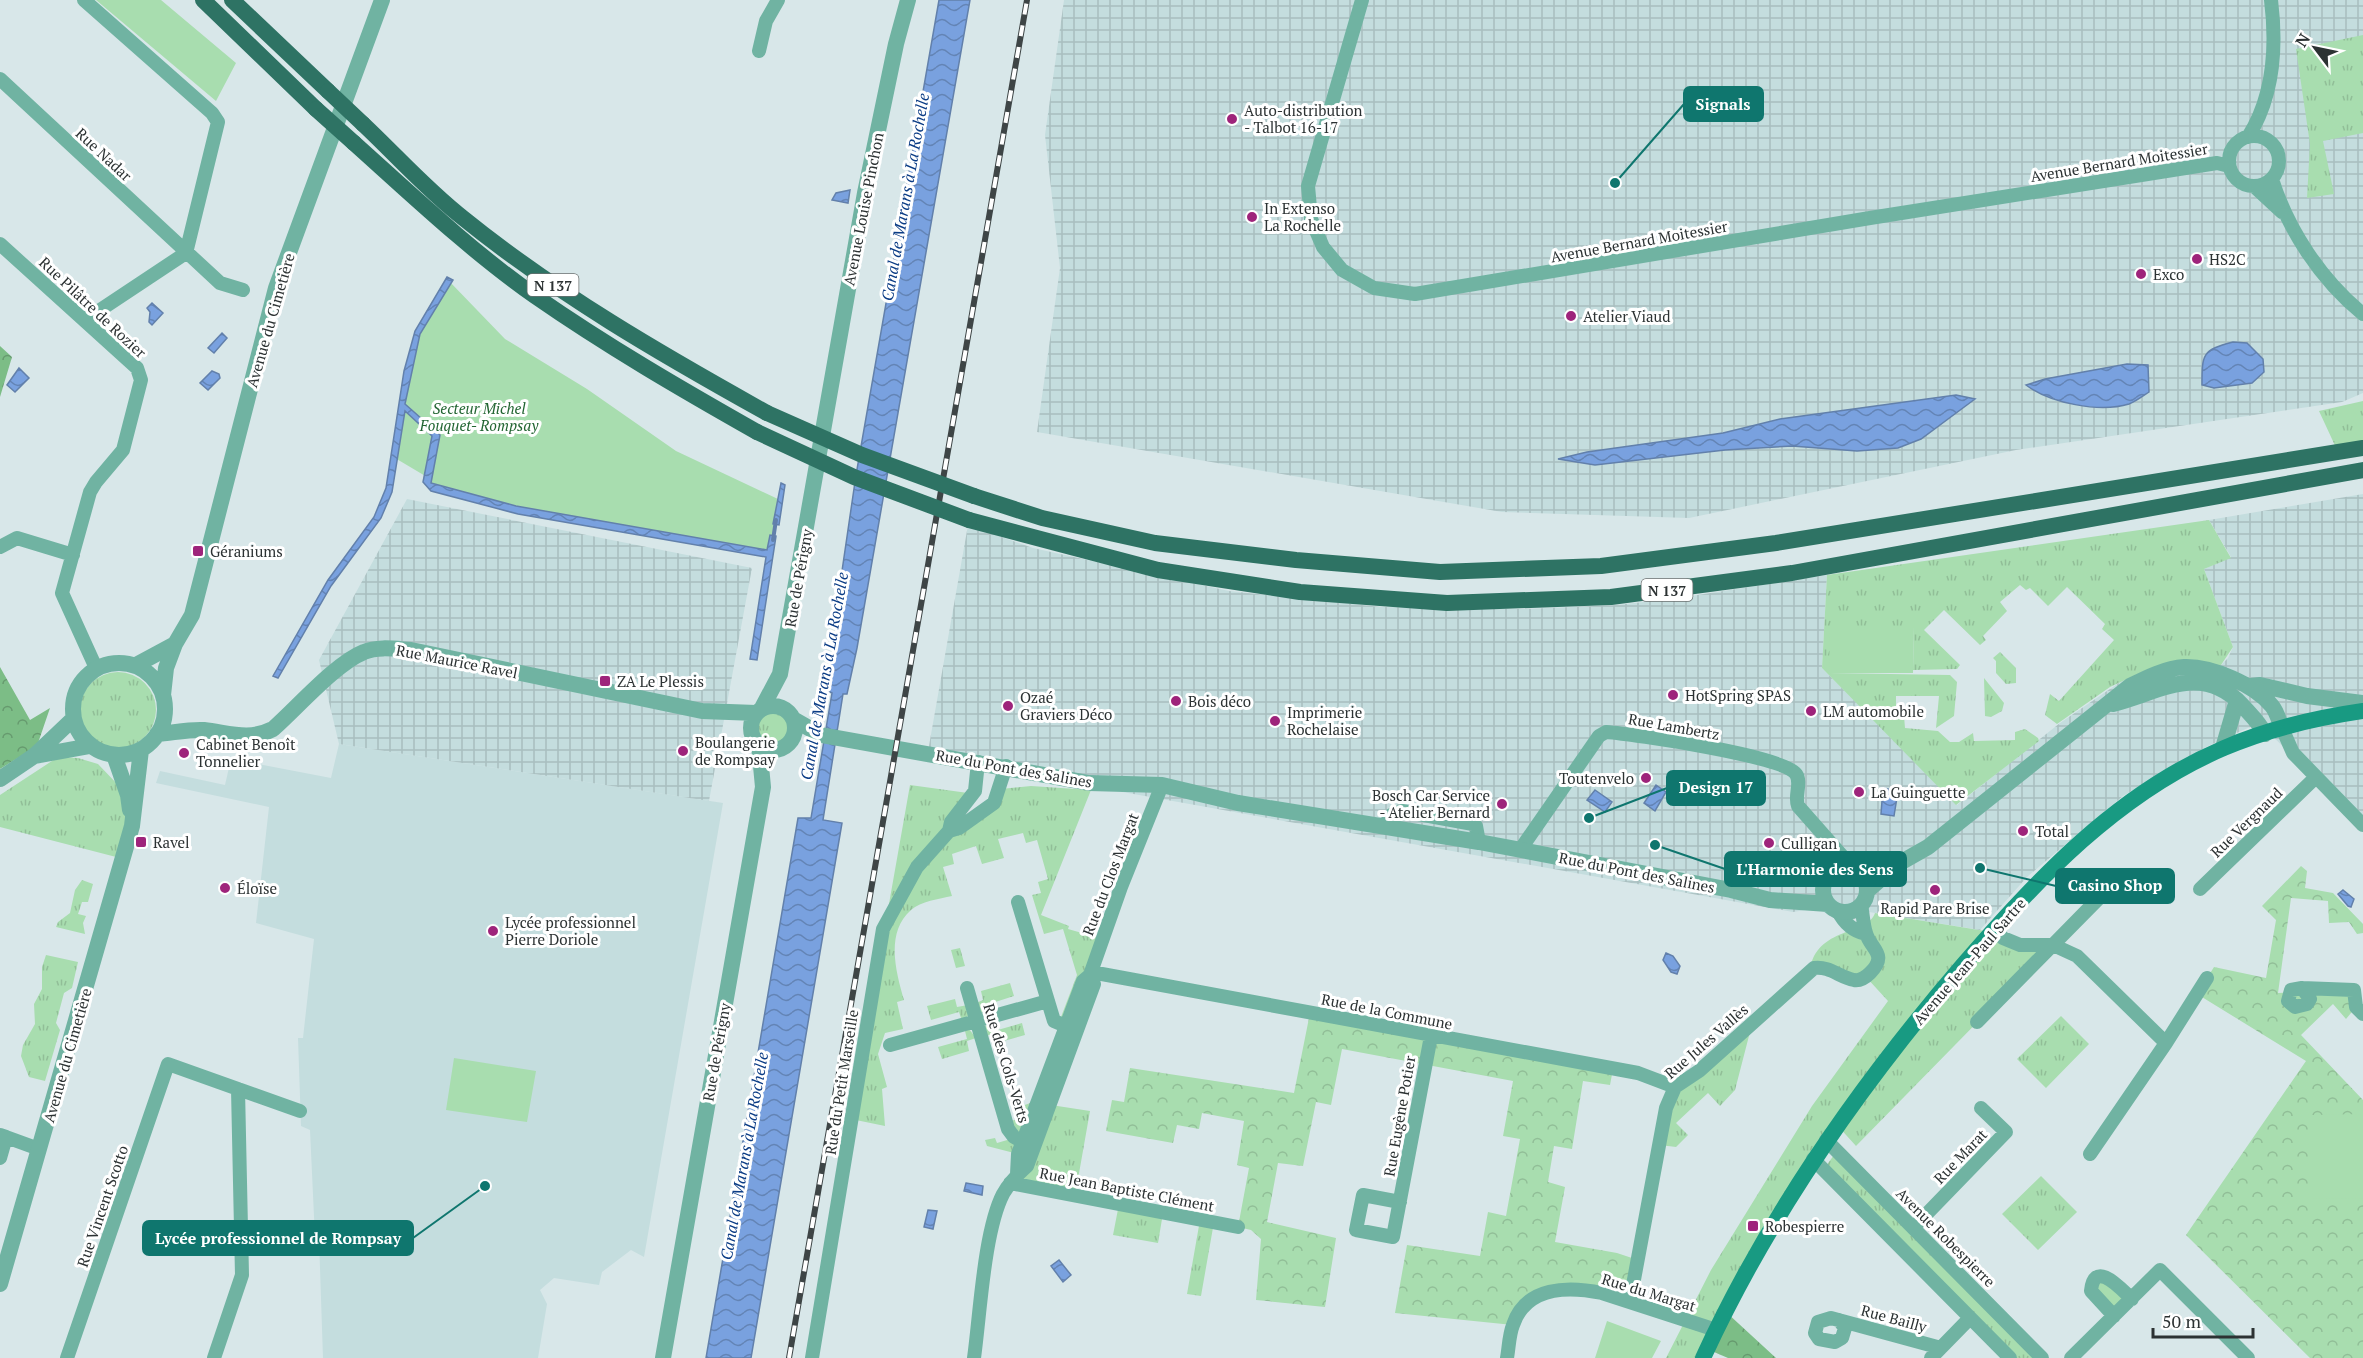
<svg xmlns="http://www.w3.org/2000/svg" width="2363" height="1358" viewBox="0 0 2363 1358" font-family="'PT Serif',serif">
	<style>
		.built { fill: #c4ddde }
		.industrial { fill: url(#industrial-grid) }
		.grass { fill: url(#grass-tufts) }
		.forest { fill: url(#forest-crowns) }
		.park { fill: url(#park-crowns) }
		.garden { fill: #a8ddaf }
		.water { fill: url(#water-waves); stroke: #6280ab; stroke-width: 1.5 }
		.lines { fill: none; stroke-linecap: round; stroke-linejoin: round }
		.stream { stroke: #6280ab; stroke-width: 4 }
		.minor { stroke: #70b3a2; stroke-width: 14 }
		.tertiary { stroke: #70b3a2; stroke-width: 16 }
		.secondary { stroke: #189a82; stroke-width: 16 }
		.trunk { stroke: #2e7364; stroke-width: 16 }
		.rail-casing { stroke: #3e4546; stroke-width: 6 }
		.rail { stroke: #fff; stroke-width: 4; stroke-dasharray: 11; stroke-linecap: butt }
		.trunk-bridge { stroke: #2e7364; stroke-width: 16 }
		.poi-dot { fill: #9e247b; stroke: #fff; stroke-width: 2 }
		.labels { text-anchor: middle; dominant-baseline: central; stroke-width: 6; stroke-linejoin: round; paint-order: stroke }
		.shield { fill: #fff; stroke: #6b7070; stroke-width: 1.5 }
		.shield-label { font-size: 14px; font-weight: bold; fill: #2c3233 }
		.poi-label { font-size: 15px; fill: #2c3233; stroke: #fff; text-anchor: start }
		.street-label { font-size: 15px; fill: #2c3233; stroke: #fff }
		.park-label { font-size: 15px; font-style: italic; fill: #226532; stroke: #fff }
		.water-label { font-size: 16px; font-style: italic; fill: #0b3c85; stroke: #fff }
		.leader { fill: none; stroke: #0f766e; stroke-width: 2 }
		.callout-dot { fill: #0f766e; stroke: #fff; stroke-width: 2 }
		.callout { fill: #0f766e; stroke: #0f766e; stroke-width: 2 }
		.callout-label { font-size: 16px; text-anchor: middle; font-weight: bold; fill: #fff }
	</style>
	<defs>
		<pattern id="industrial-grid" width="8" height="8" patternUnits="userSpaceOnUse" patternTransform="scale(1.5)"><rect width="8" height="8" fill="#c4ddde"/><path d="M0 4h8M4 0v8" fill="none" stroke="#a9bebf"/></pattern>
		<pattern id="grass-tufts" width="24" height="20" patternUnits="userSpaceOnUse" patternTransform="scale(1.5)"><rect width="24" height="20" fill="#a8ddaf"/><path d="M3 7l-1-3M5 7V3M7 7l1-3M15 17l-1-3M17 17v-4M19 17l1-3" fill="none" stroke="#91be97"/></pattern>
		<pattern id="forest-crowns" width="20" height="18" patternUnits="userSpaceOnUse" patternTransform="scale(1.5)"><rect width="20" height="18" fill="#7cbd86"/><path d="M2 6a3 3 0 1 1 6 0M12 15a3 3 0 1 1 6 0" fill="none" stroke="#669a6e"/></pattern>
		<pattern id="park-crowns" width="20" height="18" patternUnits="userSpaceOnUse" patternTransform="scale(1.5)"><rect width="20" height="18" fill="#a8ddaf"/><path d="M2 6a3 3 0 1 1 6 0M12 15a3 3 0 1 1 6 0" fill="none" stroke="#91be97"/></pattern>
		<pattern id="water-waves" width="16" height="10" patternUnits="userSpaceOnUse" patternTransform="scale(1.5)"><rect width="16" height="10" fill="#79a1df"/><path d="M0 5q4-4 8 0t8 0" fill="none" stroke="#6384b5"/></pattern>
	</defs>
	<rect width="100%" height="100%" fill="#d8e7e9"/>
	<!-- built -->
	<path class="built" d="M339,744L723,803L644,1257L631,1250L602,1272L599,1285L554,1278L540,1290L547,1304L538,1358H323L319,1238H315L310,1130L301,1126L298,1038H303L314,939L256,923L269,807L156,783L160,771L225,785L231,759L331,778Z"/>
	<!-- industrial -->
	<path class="industrial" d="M1064,0H2363V393L2342,402L2016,450L1689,518L1502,512L1037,432L1060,268L1045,135Z
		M2363,494V825L2259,723L2206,747L2123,796L2027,877L1980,930L1869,912L1844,924L1817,908L1793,912L927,757L968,525L1033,548L1229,591L1381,607L1521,609L1617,605L1678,598L1827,575L1822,668L1957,805L2060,723L2129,676L2144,671L2221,665L2228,658L2233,647L2204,569L2231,557L2209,520Z
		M407,499L752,568L709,801L339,744L319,660Z"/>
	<!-- grass -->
	<path class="grass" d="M2363,35V133L2323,141L2334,194L2307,198L2310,144L2296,49Z
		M2363,401V448L2338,452L2319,411Z
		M2209,520L2231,558L2204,569L2233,647L2221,665L2144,671L2110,687L2057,724L2045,715L2050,694L2059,701L2114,640L2102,629L2105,624L2067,587L2048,606L2030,588L2026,590L2020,585L2000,602L2007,611L1983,636L1986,640L1980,645L1944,610L1924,630L1960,665L1957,669L1913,670L1914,627L1830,673L1950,675L1957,682L1954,716L1936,728L1939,696H1896V715L1904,716L1905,728L1938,731L1950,742H1959L1973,733L1974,741L2015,740V732L2025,729L2038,738L2039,741L1956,805L1822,668L1827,575Z
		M2000,652L2016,668V683L2006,684L1996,673V661L1993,658Z
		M80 710a38 38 0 1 1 76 0a38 38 0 1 1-76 0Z
		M1984,678L2004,703L2002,711L1991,717L1985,716Z
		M755 727a17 17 0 1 1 34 0a17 17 0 1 1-34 0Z
		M58,757L78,758L98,764L120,787L129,825L120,858L0,827V795Z
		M910,785L968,793L959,828L1001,789L1031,786L1091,790L1041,915L1069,926L1068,929L1103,939L1051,1105L1090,1111L1075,1196L1010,1183L1018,1154L987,1146L985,1140L995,1138L997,1143L1014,1138L1006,1122L1019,1119L1016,1108L1039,1100L1061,1017L1077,975L1063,929L1044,934L1032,895L1041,893L1038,882L1048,879L1037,840L1026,843L1023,833L998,839L1004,858L982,864L976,846L952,854L954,864L943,867L952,896C939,899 921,901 911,910C885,933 896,972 904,1000L897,1002L903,1029L885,1033L878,1054L887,1087L882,1089L885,1126L851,1119Z
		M82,880L93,884L88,902H82L78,914L86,916L83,923L85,934L56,927L58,922L70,913L75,890Z
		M1875,913L1991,932L2003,938L2053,945L1856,1146L1837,1125L1703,1358H1666L1711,1270L1812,1106L1888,1001L1866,977L1810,970C1816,927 1868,935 1875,913Z
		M960,948L965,966L956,968L951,950Z
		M46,955L78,962L72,988L64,993L56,1023L60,1030L45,1081L29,1077L21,1056L23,1045L35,1024L34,1004L42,989V967Z
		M1010,983L1014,996L986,1005L989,1014L981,1012L976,1003L983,1000L981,991Z
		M955,999L957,1007L968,1005V1016L962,1021L959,1012L931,1020L927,1006Z
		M2061,1016L2089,1044L2046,1088L2017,1059Z
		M991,1023L994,1031L1022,1023L1025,1035L997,1043L994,1034L985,1036L984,1027Z
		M969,1029L976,1038L967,1041L969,1051L942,1059L938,1047L967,1039L965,1031Z
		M1750,1032L1735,1090L1720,1106L1708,1093L1676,1123L1688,1135L1676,1147L1660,1145L1675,1087Z
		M1837,1151L2042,1358H2010L1823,1170Z
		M2041,1176L2077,1212L2038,1250L2002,1214Z
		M1119,1204L1163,1213L1158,1243L1113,1235Z
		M1200,1220L1214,1222L1201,1296L1187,1294Z
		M2097,1278L2132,1299L2114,1316L2092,1284Z"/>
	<!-- forest -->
	<path class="forest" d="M0,346L12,357L0,397Z
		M0,667L30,720L50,708L37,746L0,769Z
		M1726,1312L1776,1358H1728L1707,1349Z"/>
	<!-- park -->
	<path class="park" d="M2301,866L2307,871L2305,888L2333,893L2363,924V933L2357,934L2349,922L2329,923L2328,901L2291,898L2278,993L2354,990L2356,1007L2346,1019L2333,1004L2301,1035L2363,1100V1358H2310L2186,1235L2306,1061L2197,994L2214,967L2266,978L2276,920L2262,906Z
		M1310,1013L1613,1069L1610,1085L1583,1081L1572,1149L1554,1146L1548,1182L1565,1187L1555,1242L1617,1253L1638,1260L1630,1301L1547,1291L1513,1325L1395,1313L1407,1245L1480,1256L1488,1212L1506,1216L1520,1139L1503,1136L1513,1081L1342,1049L1331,1105L1316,1102L1303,1166L1278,1163L1267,1222L1336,1238L1325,1307L1256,1300L1261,1239L1251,1230L1238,1227L1249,1168L1237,1165L1244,1121L1202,1113L1199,1129L1177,1125L1173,1143L1106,1131L1112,1100L1124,1102L1130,1068L1294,1093Z"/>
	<!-- garden -->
	<path class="garden" d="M96,0H161L236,63L216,101Z
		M449,281L505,339L587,389L676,451L778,499L770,553L514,509L433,487L427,477L395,458L398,423L417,332Z
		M1830,627H1914L1913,673H1829Z
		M454,1058L536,1071L527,1122L446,1110Z
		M2363,1114V1199L2312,1198V1115Z
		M1607,1321L1661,1341L1652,1358H1595Z"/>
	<!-- water -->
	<path class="water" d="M939,0H970L857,648L847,694H843L823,820L842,823L751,1358H706L798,818H811L832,693L826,690L839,626L835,619L856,475Z
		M850,190L848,203L832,200L836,193Z
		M447,277L453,280L420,334L405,404L440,435L431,483L516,506L767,550L770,535L776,536L757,660L750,659L766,557L518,514L431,491L423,482L432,436L405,411L392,492L381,518L331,586L278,678L273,676L328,580L374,517L386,488L404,371L415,331Z
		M152,303L163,313L152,325L149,322L150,312L147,308Z
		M222,333L227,338L214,353L208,348Z
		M2233,342L2247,343L2263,359L2264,372L2252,383L2214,388L2202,385C2202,354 2202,350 2233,342Z
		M2127,364L2148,365L2149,392C2143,396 2135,402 2129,404C2099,413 2050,403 2026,385L2045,379Z
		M19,368L29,378L15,392L7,385Z
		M212,371L219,374L220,378L208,390L200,383Z
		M1956,395L1975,399L1921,439L1898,448L1857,451L1792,446L1725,450L1595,465L1558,459L1587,452L1723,433L1780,419Z
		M781,483L785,485L779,525L773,524Z
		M1656,785L1666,792L1655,811L1644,803Z
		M1883,788L1898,791L1894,816L1881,814Z
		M1595,790L1612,802L1605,812L1587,800Z
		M2343,890L2354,899L2351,907L2348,906L2338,894Z
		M1666,953L1673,956L1680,966L1677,974L1671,972L1663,960Z
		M966,1183L983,1186L982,1195L964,1191Z
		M928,1210L937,1211L933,1229L924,1227Z
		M1059,1260L1071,1275L1063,1282L1051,1266Z"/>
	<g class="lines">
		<!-- stream -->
		<path class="stream" d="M773,540L776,520"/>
		<!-- minor -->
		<path class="minor" d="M84,0L212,113L218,122L186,253L85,320
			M1362,0L1308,186L1311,219L1323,247L1342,270L1374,288L1415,294L1870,218L2217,163L2229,166
			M759,51L766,21L778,0
			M0,79L220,283L243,290
			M2229 161a25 25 0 1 1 50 0a25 25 0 1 1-50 0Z
			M2248,137C2274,96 2277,48 2271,0
			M2272,179C2288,230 2321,280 2363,314
			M2255,187L2282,212
			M0,244L137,368L141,380L123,450L96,482L90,492L62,593L96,668
			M0,547L17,538L73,555
			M2282,728L2293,753L2363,825
			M1384,827L1391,815L1402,811L1473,824L1476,826L1479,842
			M949,831L959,828L994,803L1006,766
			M1831,843V873
			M1520,850L1599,736L1606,732C1633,734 1785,756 1796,774C1802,783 1794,796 1798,806L1843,857L1848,869
			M2200,889L2315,778
			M1018,902L1054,1021L1073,1029
			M1838,911C1844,923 1853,931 1866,934
			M1994,929L2003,938L2020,945H2053L2077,956L2166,1043L2090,1154
			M1091,972L1638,1073L1675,1087
			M967,988L1008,1129L1014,1137L1023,1142
			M2302,988L2310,999L2307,1004L2295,1007L2288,1001L2291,990L2302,988L2354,990L2356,1007L2363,1014
			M1977,1022L2103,894
			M2166,1043L2207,978
			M890,1045L1048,1001
			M0,1135L6,1137L0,1158
			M6,1137L39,1149
			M1826,1140L2042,1358
			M1813,1159L2010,1358
			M1017,1174L1018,1154L1083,981L1090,975L1121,887L1162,785
			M1010,1183L1238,1227
			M1400,1202L1363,1195L1356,1230L1393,1237L1431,1036
			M1913,1228L2006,1132L1981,1108
			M1630,1301L1666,1108L1675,1087L1699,1071L1814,968C1830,966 1839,977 1854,980C1860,981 1865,978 1870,973C1889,954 1870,949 1866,933C1863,924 1863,914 1861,905
			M2114,1316L2091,1291C2094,1258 2121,1289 2132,1299
			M1839,1320L1845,1328L1842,1338L1835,1342L1819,1339L1815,1333L1818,1322L1831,1318L1941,1348
			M67,1358L168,1064L300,1111
			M214,1358L242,1275L238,1089
			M812,1358L883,929L917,867L949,831L951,822L975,791L978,762
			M974,1358C980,1315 984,1231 1003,1194C1009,1183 1018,1174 1027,1166L1094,984L1090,975
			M1507,1358C1509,1347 1509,1335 1513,1325C1526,1286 1568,1286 1602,1293L1716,1330
			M1931,1358L1970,1318
			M2071,1358L2160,1270L2248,1358"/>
		<!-- tertiary -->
		<path class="tertiary" d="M73 709a46 46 0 1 1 92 0a46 46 0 1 1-92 0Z
			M136,665L175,644L192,615L276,288L382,0
			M2250,686L2260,685L2307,696L2363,703
			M163,695L166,668L175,644
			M2113,704C2160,692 2201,662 2242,705C2250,714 2259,722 2265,734
			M751 728a22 22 0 1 1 44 0a22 22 0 1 1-44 0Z
			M762,708L780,674L865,193L896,44L908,0
			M793,719L821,735L1089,783L1162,785L1238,803L1479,842L1731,890L1770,900L1828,904
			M157,734C172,733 189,729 204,730C230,733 249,741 273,729C297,708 336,663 364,652C378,646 396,649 411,650L702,711L756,713
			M2223,748L2237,700
			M114,755L128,795L130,810
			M35,756L90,746
			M0,779L34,756L73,719
			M1823 890a22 22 0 1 1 44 0a22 22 0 1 1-44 0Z
			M1867,891L1898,864L1928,847L2130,686C2146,678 2166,668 2184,667C2212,666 2255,685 2272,706C2277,712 2279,721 2282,728
			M0,1284L132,826L141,750
			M663,1358L763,787L759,745"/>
		<!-- secondary -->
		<path class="secondary" d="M1703,1358C1769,1214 1860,1085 1963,965C2037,879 2118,793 2224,748C2268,729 2315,718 2363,711"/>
		<!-- trunk -->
		<path class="trunk" d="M203,0L316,109
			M232,0L328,91
			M363,124C396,155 427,190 463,218C557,294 661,354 767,413
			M354,143C413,196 471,251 535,296C607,346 681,389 757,432
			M974,496L1042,518L1155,543L1296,560L1440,572L1601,566L1776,543L2363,448
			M969,520L1158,570L1300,592L1447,603L1611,597L1792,573L2363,470"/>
		<defs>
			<path id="rail" d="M789,1358L1027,0"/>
		</defs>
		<!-- rail casing -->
		<use href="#rail" class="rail-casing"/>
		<!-- rail -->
		<use href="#rail" class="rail"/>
		<!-- trunk-bridge -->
		<path class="trunk-bridge" d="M328,91L363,124
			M316,109L354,143
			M767,413L862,455L974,496
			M757,432L854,477L969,520"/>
	</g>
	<!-- markers -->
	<g class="poi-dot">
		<circle cx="1232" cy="119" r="6"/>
		<circle cx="1252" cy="217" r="6"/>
		<circle cx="2197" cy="259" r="6"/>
		<circle cx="2141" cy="274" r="6"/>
		<circle cx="1571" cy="316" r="6"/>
		<rect x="192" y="545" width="12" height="12" rx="3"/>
		<rect x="599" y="675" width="12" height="12" rx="3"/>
		<circle cx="1673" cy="695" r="6"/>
		<circle cx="1176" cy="701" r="6"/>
		<circle cx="1008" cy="706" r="6"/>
		<circle cx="1811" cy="711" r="6"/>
		<circle cx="1275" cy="721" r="6"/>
		<circle cx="683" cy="751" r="6"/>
		<circle cx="184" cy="753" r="6"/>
		<circle cx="1646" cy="778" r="6"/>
		<circle cx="1859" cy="792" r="6"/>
		<circle cx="1502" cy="804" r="6"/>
		<circle cx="2023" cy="831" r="6"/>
		<rect x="135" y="836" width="12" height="12" rx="3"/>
		<circle cx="1769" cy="843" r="6"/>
		<circle cx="225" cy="888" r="6"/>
		<circle cx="1935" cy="890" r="6"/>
		<circle cx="493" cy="931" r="6"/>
		<rect x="1747" y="1220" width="12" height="12" rx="3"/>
	</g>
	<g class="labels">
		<!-- shield labels -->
		<g class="shield">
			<rect x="527.5" y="274" width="51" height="22" rx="4.5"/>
			<rect x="1641.5" y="579" width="51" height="22" rx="4.5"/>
		</g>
		<g class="shield-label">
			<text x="553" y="285">N 137</text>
			<text x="1667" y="590">N 137</text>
		</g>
		<!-- poi labels -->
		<g class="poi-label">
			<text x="1244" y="110">Auto-distribution<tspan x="1244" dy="17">- Talbot 16-17</tspan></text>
			<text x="1264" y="208">In Extenso<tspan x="1264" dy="17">La Rochelle</tspan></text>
			<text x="2209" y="259">HS2C</text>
			<text x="2153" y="274">Exco</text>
			<text x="1583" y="316">Atelier Viaud</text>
			<text x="210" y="551">Géraniums</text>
			<text x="617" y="681">ZA Le Plessis</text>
			<text x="1685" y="695">HotSpring SPAS</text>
			<text x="1020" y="697">Ozaé<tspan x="1020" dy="17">Graviers Déco</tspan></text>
			<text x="1188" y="701">Bois déco</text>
			<text x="1823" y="711">LM automobile</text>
			<text x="1287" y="712">Imprimerie<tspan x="1287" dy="17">Rochelaise</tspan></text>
			<text x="695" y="742">Boulangerie<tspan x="695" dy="17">de Rompsay</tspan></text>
			<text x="196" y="744">Cabinet Benoît<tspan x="196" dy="17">Tonnelier</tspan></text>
			<text x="1634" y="778" text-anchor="end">Toutenvelo</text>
			<text x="1871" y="792">La Guinguette</text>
			<text x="1490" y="795" text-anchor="end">Bosch Car Service<tspan x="1490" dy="17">- Atelier Bernard</tspan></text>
			<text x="2035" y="831">Total</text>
			<text x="153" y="842">Ravel</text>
			<text x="1781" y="843">Culligan</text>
			<text x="237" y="888">Éloïse</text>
			<text x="1935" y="908" text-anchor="middle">Rapid Pare Brise</text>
			<text x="505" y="922">Lycée professionnel<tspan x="505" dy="17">Pierre Doriole</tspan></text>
			<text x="1765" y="1226">Robespierre</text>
		</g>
		<!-- street labels -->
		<g class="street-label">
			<text transform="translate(104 154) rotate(43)">Rue Nadar</text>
			<text transform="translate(2119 162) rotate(-9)">Avenue Bernard Moitessier</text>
			<text transform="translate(863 209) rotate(-79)">Avenue Louise Pinchon</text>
			<text transform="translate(1639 241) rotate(-10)">Avenue Bernard Moitessier</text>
			<text transform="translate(93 307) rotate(43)">Rue Pilâtre de Rozier</text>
			<text transform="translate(270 320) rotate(-74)">Avenue du Cimetière</text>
			<text transform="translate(798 578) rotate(-80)">Rue de Périgny</text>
			<text transform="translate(457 661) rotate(11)">Rue Maurice Ravel</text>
			<text transform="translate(1674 726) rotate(10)">Rue Lambertz</text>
			<text transform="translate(1014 768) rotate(10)">Rue du Pont des Salines</text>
			<text transform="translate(2246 822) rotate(-44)">Rue Vergnaud</text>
			<text transform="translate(1637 872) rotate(11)">Rue du Pont des Salines</text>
			<text transform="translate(1110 874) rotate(-69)">Rue du Clos Margat</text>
			<text transform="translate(1969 961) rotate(-49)">Avenue Jean-Paul Sartre</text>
			<text transform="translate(1387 1011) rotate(11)">Rue de la Commune</text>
			<text transform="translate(1706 1041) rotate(-41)">Rue Jules Vallès</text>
			<text transform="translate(716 1052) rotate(-80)">Rue de Périgny</text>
			<text transform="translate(67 1055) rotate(-74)">Avenue du Cimetière</text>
			<text transform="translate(1007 1063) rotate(73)">Rue des Cols-Verts</text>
			<text transform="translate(841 1082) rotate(-81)">Rue du Petit Marseille</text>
			<text transform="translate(1399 1116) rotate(-80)">Rue Eugène Potier</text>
			<text transform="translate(1960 1156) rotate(-46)">Rue Marat</text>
			<text transform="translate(1127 1189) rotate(11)">Rue Jean Baptiste Clément</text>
			<text transform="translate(102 1206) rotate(-71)">Rue Vincent Scotto</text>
			<text transform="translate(1946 1237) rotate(45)">Avenue Robespierre</text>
			<text transform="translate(1649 1292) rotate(17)">Rue du Margat</text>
			<text transform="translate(1894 1318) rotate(15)">Rue Bailly</text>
		</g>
		<!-- park labels -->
		<g class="park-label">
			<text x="479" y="408">Secteur Michel<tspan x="479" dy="17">Fouquet- Rompsay</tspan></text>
		</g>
		<!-- water labels -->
		<g class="water-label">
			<text transform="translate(905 197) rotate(-80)">Canal de Marans à La Rochelle</text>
			<text transform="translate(824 676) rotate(-80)">Canal de Marans à La Rochelle</text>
			<text transform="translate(744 1156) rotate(-80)">Canal de Marans à La Rochelle</text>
		</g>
	</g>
	<!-- callouts -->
	<path class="leader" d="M1615 183L1684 104M1589 818L1667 788M1655 845L1725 869M1980 868L2056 886M485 1186L413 1238"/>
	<g class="callout-dot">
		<circle cx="1615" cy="183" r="6"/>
		<circle cx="1589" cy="818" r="6"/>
		<circle cx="1655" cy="845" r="6"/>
		<circle cx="1980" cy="868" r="6"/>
		<circle cx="485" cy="1186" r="6"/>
	</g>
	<g class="callout">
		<rect x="1684" y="87" width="79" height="34" rx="6"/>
		<rect x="1667" y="771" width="98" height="34" rx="6"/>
		<rect x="1725" y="852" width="181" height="34" rx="6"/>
		<rect x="2056" y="869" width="118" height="34" rx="6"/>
		<rect x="143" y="1221" width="270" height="34" rx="6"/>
	</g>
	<g class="callout-label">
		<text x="1723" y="110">Signals</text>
		<text x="1716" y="793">Design 17</text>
		<text x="1815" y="875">L'Harmonie des Sens</text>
		<text x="2115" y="891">Casino Shop</text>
		<text x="278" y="1244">Lycée professionnel de Rompsay</text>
	</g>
	<!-- north arrow -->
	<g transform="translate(2315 48) rotate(302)" stroke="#ffffff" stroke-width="4.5" paint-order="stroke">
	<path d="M0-4.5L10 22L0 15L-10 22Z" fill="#2c3233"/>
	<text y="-9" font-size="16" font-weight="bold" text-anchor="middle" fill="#2c3233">N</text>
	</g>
	<!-- scale -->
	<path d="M2153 1328v9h100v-9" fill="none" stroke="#2c3233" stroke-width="3"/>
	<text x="2162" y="1328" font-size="18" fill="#2c3233" stroke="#ffffff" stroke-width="4.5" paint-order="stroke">50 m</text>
</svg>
